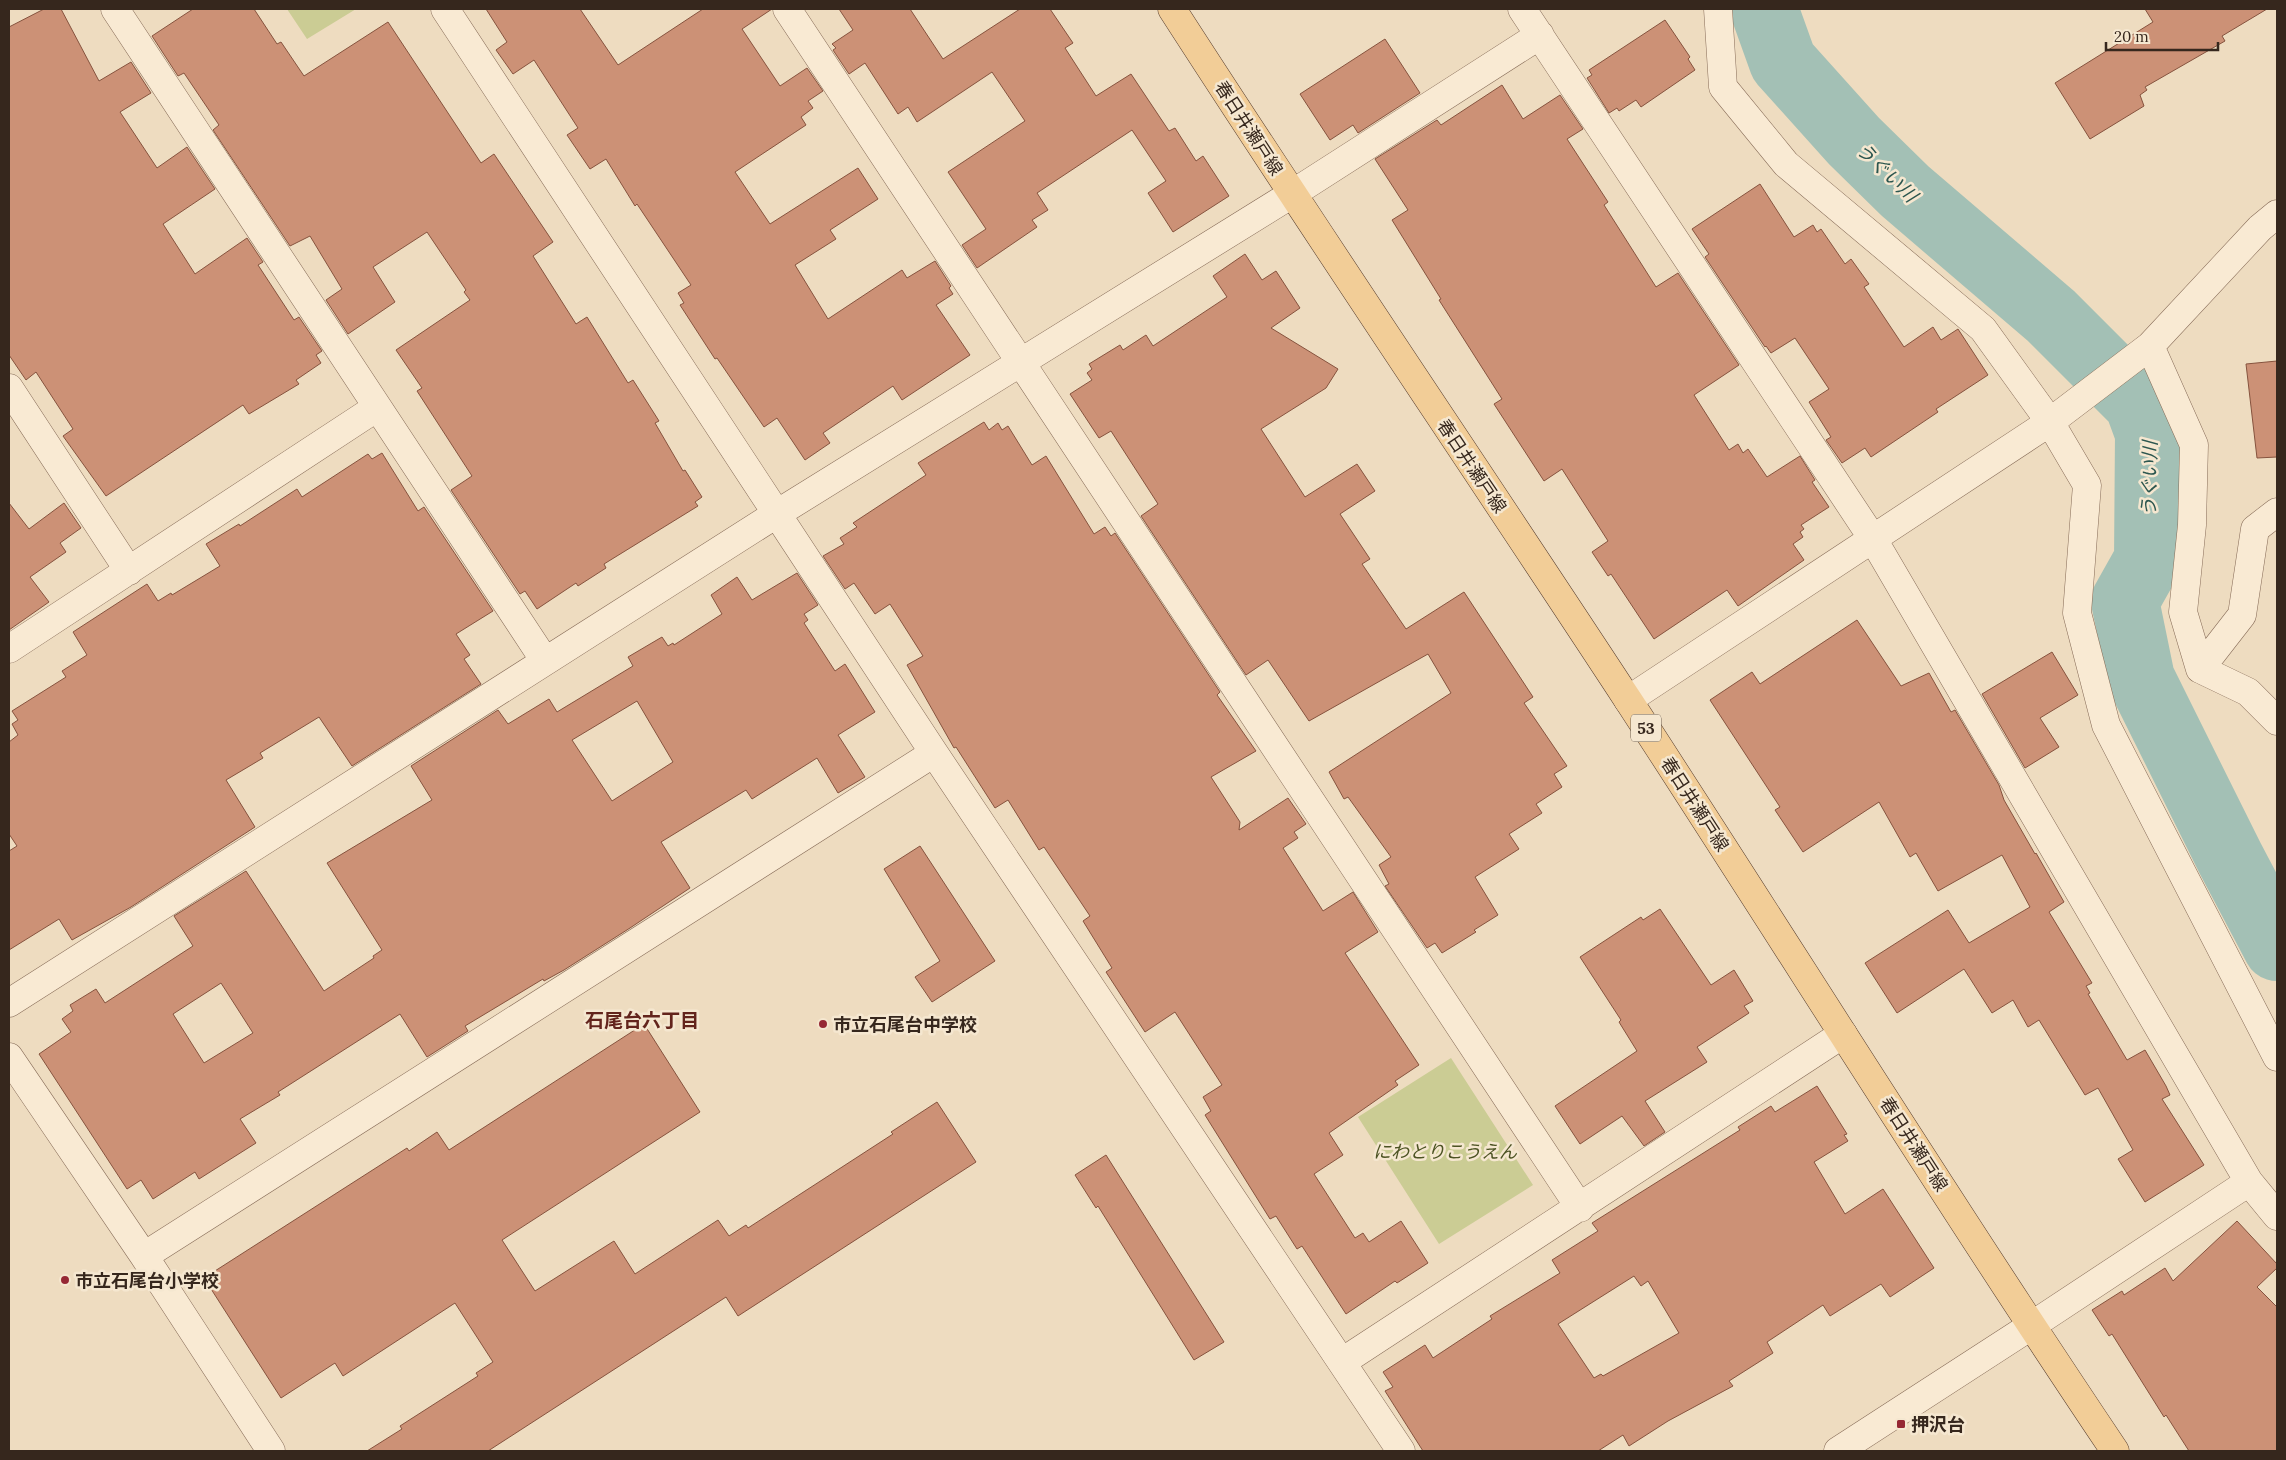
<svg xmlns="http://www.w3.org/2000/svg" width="2286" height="1460" viewBox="0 0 2286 1460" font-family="Lora,'Noto Sans JP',serif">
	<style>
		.green { fill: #cbcc94 }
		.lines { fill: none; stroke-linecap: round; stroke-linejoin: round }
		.river { stroke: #a3c0b5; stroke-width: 68 }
		.building { fill: #cc9176; stroke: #86533e; fill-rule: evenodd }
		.minor-casing { stroke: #876c58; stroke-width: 29 }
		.tertiary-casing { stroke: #876c58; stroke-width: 29 }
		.primary-casing { stroke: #543b2d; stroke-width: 29 }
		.minor { stroke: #f9ead3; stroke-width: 28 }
		.tertiary { stroke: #f9ead3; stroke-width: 28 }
		.primary { stroke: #f2cd97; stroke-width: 28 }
		.poi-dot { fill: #962834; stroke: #f5e7d0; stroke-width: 2 }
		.labels { text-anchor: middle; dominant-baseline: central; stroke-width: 5; stroke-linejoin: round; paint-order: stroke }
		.shield { fill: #f5e7d0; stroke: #6f6153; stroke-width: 1 }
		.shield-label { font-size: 16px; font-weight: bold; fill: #36271d }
		.street-label { font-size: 18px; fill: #36271d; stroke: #f5e7d0 }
		.poi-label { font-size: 18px; font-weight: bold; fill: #36271d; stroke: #f5e7d0; text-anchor: start }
		.park-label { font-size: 18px; font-style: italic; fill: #4c5323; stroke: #f5e7d0 }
		.water-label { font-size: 19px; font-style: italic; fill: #2c564f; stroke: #f5e7d0 }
		.neighbourhood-label { font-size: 19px; font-weight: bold; fill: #63241c; stroke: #f5e7d0 }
	</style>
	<rect width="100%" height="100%" fill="#eedcc0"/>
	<!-- green -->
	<path class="green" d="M287,9H356L307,39Z
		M1451,1058L1533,1185L1439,1244L1358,1117Z"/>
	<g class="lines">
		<!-- river -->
		<path class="river" d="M1764,9L1783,62L1854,141L1905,191L2051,316L2138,403L2149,433L2148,560L2125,601L2141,679L2230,858L2277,947"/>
	</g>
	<!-- building -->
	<path class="building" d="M44,9H61L99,81L131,62L151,93L120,112L157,168L187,147L215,189L163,224L195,274L247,238L263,262L258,265L294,320L299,317L322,351L316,355L321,363L296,380L299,384L249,414L243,405L106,496L63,436L73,429L36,372L26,380L9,355V27Z
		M193,9H254L277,44L281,42L304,76L388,22L481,163L494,154L553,242L533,256L576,324L587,317L628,383L633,380L659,421L655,423L683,471L685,470L702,497L695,502L698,506L604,564L606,568L578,586L576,583L537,609L525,591L520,594L451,490L472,476L417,391L422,388L396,350L470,300L464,292L466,290L427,232L373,267L395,302L348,334L326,300L342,289L310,236L290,246L213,130L219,125L184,73L178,76L152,36Z
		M486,9H580L618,65L703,9H772L742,29L780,86L807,68L823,91L808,101L813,108L801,117L806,125L735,172L770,224L858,168L878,199L830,230L836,239L795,265L828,319L902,270L907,278L935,261L951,286L949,288L953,294L936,305L970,355L902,400L893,386L823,433L830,443L805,460L777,418L764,427L717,358L715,359L680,305L684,303L678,293L691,285L637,204L635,206L606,159L590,169L567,135L578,128L534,60L513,74L496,50L507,42Z
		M839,9H910L943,59L1020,9H1050L1073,43L1065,48L1096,96L1131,74L1169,131L1175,128L1196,161L1203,156L1229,196L1173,232L1148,193L1166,181L1132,130L1037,193L1048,210L1032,220L1037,227L977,268L962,245L986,229L948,172L1025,121L992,72L917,122L908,107L898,114L865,63L849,74L833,50L836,48L832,44L853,30Z
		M2145,9H2267L2222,36L2225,41L2145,87L2147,90L2140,95L2144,106L2090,139L2055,83L2153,22Z
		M1665,20L1690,57L1688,59L1695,70L1641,107L1636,100L1619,111L1617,108L1609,113L1587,78L1592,75L1589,70Z
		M1385,39L1420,93L1358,133L1353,125L1330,140L1300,94Z
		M1502,85L1523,119L1560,95L1583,129L1567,139L1608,202L1604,205L1656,287L1678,273L1739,365L1694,395L1729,450L1738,444L1743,453L1748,449L1767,477L1800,456L1815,480L1812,482L1829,507L1801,525L1804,529L1800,532L1803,537L1793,544L1804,560L1738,606L1727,590L1654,639L1611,574L1608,576L1592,552L1608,541L1562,469L1544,481L1494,404L1502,399L1439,300L1441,299L1392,220L1408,210L1375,159L1437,120L1441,125Z
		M1760,184L1794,237L1813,225L1817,232L1821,229L1845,264L1851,259L1869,284L1864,287L1904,347L1933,327L1941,340L1958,329L1988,375L1936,409L1938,412L1871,457L1865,448L1842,463L1826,440L1831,437L1809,402L1829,389L1795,338L1771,353L1766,346L1765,347L1705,257L1709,254L1692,229Z
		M1245,254L1262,280L1276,271L1300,308L1271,328L1338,369L1326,388L1261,429L1305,497L1357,464L1375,491L1340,514L1370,559L1362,564L1406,629L1464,592L1533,697L1524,703L1567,766L1554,774L1562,787L1536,804L1542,813L1509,834L1519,849L1475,877L1498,915L1474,930L1476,932L1442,953L1435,943L1427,948L1385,886L1389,884L1379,865L1391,857L1348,797L1344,799L1329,772L1451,693L1428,654L1309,721L1268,660L1246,675L1141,516L1158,504L1111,431L1099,438L1070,394L1092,380L1087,373L1092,369L1089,364L1120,345L1123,350L1146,335L1153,346L1227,297L1213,276Z
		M2277,361V457L2257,458L2246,364Z
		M984,422L989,430L998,423L1002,430L1008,426L1032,465L1046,456L1094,534L1105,527L1111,536L1115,533L1220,692L1217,695L1256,751L1211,777L1240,822L1239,830L1288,798L1306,824L1294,832L1298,838L1283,848L1323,911L1353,892L1378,932L1345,953L1419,1065L1395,1081L1398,1085L1329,1133L1343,1155L1314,1174L1355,1238L1363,1233L1369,1242L1401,1221L1428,1263L1397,1283L1395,1281L1346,1314L1302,1246L1297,1249L1276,1216L1270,1219L1205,1115L1211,1111L1203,1097L1222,1085L1175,1012L1145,1032L1106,972L1112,968L1083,921L1090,916L1044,847L1039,850L1008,800L995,808L956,747L954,748L907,665L923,656L890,604L875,614L854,583L845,589L823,556L844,544L840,538L857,527L853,523L926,475L918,463Z
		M382,453L418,511L424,507L493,611L456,634L470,655L464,659L481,684L352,766L319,717L260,753L263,758L226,780L255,827L131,907L72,940L59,919L9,950V851L17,846L9,834V742L18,735L12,724L18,720L12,711L66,677L62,671L87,655L73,632L147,584L158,601L171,593L172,595L220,566L206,544L239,524L240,526L297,489L302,497L368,454L372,459Z
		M9,503L29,529L64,503L81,528L60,543L66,552L30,577L49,602L9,630Z
		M797,573L818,605L804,614L808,620L804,623L835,671L845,664L875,712L838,735L865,777L838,793L817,758L752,799L746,790L661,842L690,888L630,928L564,970L544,981L543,979L465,1026L468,1031L427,1057L400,1014L278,1092L280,1095L240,1119L256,1143L199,1179L195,1172L153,1199L141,1180L127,1189L39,1054L71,1032L62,1019L73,1011L70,1005L96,989L105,1003L193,946L174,916L246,871L324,991L374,958L373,956L382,950L327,863L432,800L411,766L498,710L508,724L549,699L557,712L633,666L628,657L662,637L668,646L673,643L674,645L722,614L711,595L737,577L752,600ZM637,701L673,762L612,801L572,740ZM221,983L253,1033L204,1063L173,1014Z
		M1857,620L1901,686L1929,673L1951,712L1955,710L1999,785L2004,800L2035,854L2036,853L2064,902L2049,912L2092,983L2086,986L2090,993L2088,994L2127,1060L2145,1050L2166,1086L2170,1095L2162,1099L2204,1165L2145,1202L2118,1159L2133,1150L2098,1088L2085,1095L2039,1020L2028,1027L2013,1000L1992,1013L1964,969L1897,1013L1865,963L1948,910L1969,943L2030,907L2002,855L1938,891L1916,853L1910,857L1879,802L1803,852L1775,810L1780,807L1710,700L1752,672L1760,684Z
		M2052,652L2078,695L2040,718L2059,747L2025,768L1982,694Z
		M920,846L995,961L932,1002L915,977L940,961L884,869Z
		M1660,909L1711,985L1734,970L1753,1001L1744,1006L1749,1013L1697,1047L1707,1062L1645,1101L1665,1132L1644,1146L1622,1116L1580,1144L1555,1106L1637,1051L1619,1022L1621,1020L1580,957L1641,917L1643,920Z
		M644,1024L700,1112L502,1240L535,1291L614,1241L635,1274L718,1220L729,1236L746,1225L748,1228L893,1134L891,1132L937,1102L976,1162L738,1316L726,1297L488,1451H367L402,1429L400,1426L478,1376L476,1373L493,1362L455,1303L343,1376L335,1363L281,1398L204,1278L407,1148L409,1151L437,1132L449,1150Z
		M1817,1086L1847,1134L1844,1135L1848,1141L1814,1162L1845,1214L1883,1189L1934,1268L1890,1297L1881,1284L1830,1316L1823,1305L1767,1342L1773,1353L1729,1381L1733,1386L1668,1421L1629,1446L1623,1435L1598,1451H1423L1385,1391L1393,1387L1383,1372L1425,1345L1433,1358L1492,1319L1490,1316L1560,1273L1552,1260L1598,1231L1592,1223L1740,1130L1738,1127L1771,1106L1775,1112ZM1634,1276L1641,1286L1648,1281L1679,1333L1603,1376L1601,1374L1594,1378L1558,1324Z
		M1106,1155L1224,1342L1194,1360L1098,1206L1096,1208L1075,1175Z
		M2237,1221L2277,1264V1268L2257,1287L2277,1307V1451H2189L2166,1415L2164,1417L2112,1334L2109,1336L2092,1310L2122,1291L2124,1295L2165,1268L2173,1281Z"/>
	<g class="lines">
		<defs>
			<path id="minor" d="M115,9L545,661
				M445,9L934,753L1401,1451
				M787,9L1580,1208
				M1522,9L1873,539L2249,1182L2277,1216
				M1718,9L1723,87L1786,164L1983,329L2050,422L2087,485L2077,613L2106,725L2277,1057
				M2150,346L2194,445L2192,525L2183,612L2200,669L2248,692L2277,721
				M9,388L129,571
				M9,649L376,408
				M2200,669L2242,615L2255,529L2277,512
				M1628,700L2050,422L2150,346L2260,228L2277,214
				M9,1003L778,513L1292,194L1540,35
				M9,1057L144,1256L271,1451
				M144,1256L934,753
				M2031,1326L2249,1182
				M1342,1362L1843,1034"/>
			<path id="tertiary" d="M1838,1451L2031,1326"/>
			<path id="primary" d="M1172,9C1322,242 1478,471 1630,703C1792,952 1949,1204 2115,1451"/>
		</defs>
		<!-- minor casing -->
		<use href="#minor" class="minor-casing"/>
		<!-- tertiary casing -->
		<use href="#tertiary" class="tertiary-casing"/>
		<!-- primary casing -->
		<use href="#primary" class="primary-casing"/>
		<!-- minor -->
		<use href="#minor" class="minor"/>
		<!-- tertiary -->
		<use href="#tertiary" class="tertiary"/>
		<!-- primary -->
		<use href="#primary" class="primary"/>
	</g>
	<!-- markers -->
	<g class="poi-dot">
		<circle cx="823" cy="1024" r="5"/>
		<circle cx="65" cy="1280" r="5"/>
		<rect x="1896" y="1419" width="10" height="10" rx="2.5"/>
	</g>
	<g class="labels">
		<!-- shield labels -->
		<rect class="shield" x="1631" y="714.5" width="30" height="27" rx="4"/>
		<g class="shield-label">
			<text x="1646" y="728">53</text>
		</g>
		<!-- street labels -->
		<g class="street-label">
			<text transform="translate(1249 128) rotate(57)">春日井瀬戸線</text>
			<text transform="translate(1472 466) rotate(56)">春日井瀬戸線</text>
			<text transform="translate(1695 804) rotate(57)">春日井瀬戸線</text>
			<text transform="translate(1914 1144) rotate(57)">春日井瀬戸線</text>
		</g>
		<!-- poi labels -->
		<g class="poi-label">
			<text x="833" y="1024">市立石尾台中学校</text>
			<text x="75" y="1280">市立石尾台小学校</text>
			<text x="1911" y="1424">押沢台</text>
		</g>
		<!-- park labels -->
		<g class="park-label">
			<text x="1445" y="1151">にわとりこうえん</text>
		</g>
		<!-- water labels -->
		<g class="water-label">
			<text transform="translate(1887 172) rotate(44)">うぐい川</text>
			<text transform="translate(2149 479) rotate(-89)">うぐい川</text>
		</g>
		<!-- neighbourhood labels -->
		<g class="neighbourhood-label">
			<text x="642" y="1020">石尾台六丁目</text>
		</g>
	</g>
	<!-- border -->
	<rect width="2286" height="1460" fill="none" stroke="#36271d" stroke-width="20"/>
	<!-- scale -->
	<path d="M2106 42v8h112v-8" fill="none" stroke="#36271d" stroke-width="2.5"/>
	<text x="2114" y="42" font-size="15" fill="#36271d" stroke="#f5e7d0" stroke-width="4" paint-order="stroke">20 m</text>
</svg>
